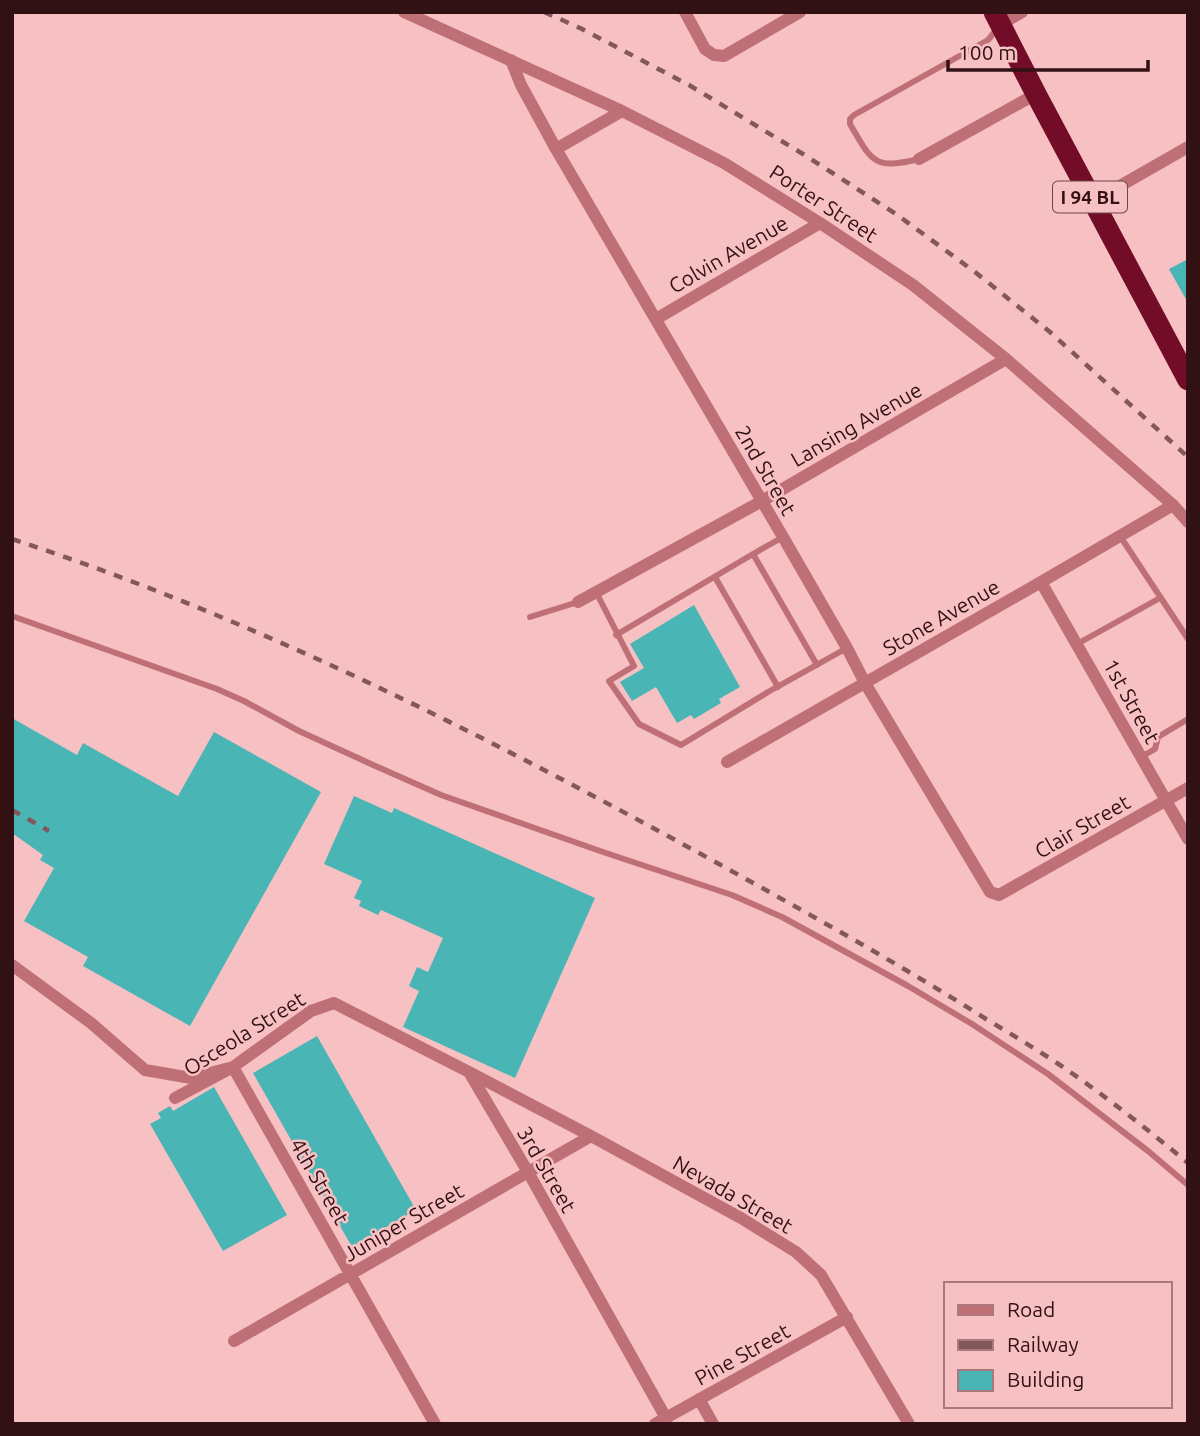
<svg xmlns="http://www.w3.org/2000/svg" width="1200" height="1436" viewBox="0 0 1200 1436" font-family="Ubuntu,sans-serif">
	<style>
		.building { fill: #4ab5b5 }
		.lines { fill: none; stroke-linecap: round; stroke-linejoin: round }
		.lane { stroke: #bf7077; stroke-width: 6 }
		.street { stroke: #bf7077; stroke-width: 12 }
		.highway { stroke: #730d27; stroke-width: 21 }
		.rail { stroke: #82585b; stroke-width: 4.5; stroke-dasharray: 9 9; stroke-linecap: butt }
		.labels { text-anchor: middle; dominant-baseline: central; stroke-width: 5; stroke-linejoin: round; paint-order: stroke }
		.shield { fill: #f7c0c3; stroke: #6d4649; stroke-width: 2 }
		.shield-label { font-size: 19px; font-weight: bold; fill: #321115 }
		.street-label { font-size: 21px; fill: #321115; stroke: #f7c0c3 }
	</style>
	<rect width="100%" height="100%" fill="#f7c0c3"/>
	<!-- building -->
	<path class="building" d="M1188,259V303L1169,269Z
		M694,605L740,687L719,699L721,703L694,719L691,715L677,723L656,687L632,701L620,682L644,668L630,644Z
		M12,718L77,755L83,743L178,796L214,732L321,792L190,1026L83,966L88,957L24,921L54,868L40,860L43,855L12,833Z
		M354,796L392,813L394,808L595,898L515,1078L403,1027L419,991L409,986L417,967L428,972L443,938L381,910L378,915L359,906L361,901L354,898L362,881L324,864Z
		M317,1036L416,1210L352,1247L253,1073Z
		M214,1087L287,1215L223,1251L150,1124L161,1118L158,1113L170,1106L173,1111Z"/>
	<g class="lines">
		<!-- lane -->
		<path class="lane" d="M919,159C874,170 872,162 850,124V119L854,115L988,40L997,29
			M1120,536L1188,639
			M753,554L783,537
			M715,577L778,687
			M596,592L634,666L609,681L639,724L681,745L768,692L847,648
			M12,616L217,689L244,701L299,731L371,764L441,795L603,852L732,895L782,917L908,986L972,1024L1048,1074L1148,1151L1188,1185
			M530,617L578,602
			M616,635L753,554L817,665
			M1077,644L1160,598
			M1141,757L1155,749L1158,737L1188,719"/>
		<!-- street -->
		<path class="street" d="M404,12L622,111L724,163L820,223L913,285L1006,359L1173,505L1188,522
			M685,12L705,49L714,55L724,56L800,12
			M1000,25L1022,12
			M511,60L521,85L556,149L783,537L847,648L865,683L990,892L999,895L1188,788
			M556,149L622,111
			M919,159L1036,94
			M1092,202L1188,147
			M656,319L820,223
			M1041,582L1188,839
			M578,602L762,501L1006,359
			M727,762L1041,582L1173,505
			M12,965L91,1023L145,1070L191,1078L233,1067L435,1424
			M469,1072L591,1136L741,1218L796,1252L821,1275L909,1424
			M175,1098L233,1067L311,1011L334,1003L469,1072L528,1172L666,1418
			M234,1341L591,1136
			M699,1399L713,1424
			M655,1424L847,1317"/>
		<!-- highway -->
		<path class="highway" d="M994,12L1036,94L1188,380"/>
		<!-- rail -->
		<path class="rail" d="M544,12L580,28L689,85L803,154L896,214L975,272L1050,332L1188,457
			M12,539C260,620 492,739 719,864C809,914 899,964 986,1019C1011,1034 1036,1049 1060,1065C1104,1095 1147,1129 1188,1163
			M12,810L49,831"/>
	</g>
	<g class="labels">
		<!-- shield labels -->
		<rect class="shield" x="1053" y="181.5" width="74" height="31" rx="5"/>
		<g class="shield-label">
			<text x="1090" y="197">I 94 BL</text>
		</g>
		<!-- street labels -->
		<g class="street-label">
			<text transform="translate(824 203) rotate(33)">Porter Street</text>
			<text transform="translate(728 254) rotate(-30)">Colvin Avenue</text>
			<text transform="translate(856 424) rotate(-30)">Lansing Avenue</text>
			<text transform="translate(766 470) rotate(60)">2nd Street</text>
			<text transform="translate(941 617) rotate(-30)">Stone Avenue</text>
			<text transform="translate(1132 701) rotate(61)">1st Street</text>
			<text transform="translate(1082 826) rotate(-30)">Clair Street</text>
			<text transform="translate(244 1033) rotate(-32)">Osceola Street</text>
			<text transform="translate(547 1169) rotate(60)">3rd Street</text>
			<text transform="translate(320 1181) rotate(60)">4th Street</text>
			<text transform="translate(733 1194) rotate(30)">Nevada Street</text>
			<text transform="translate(403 1222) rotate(-30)">Juniper Street</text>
			<text transform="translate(742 1354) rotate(-29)">Pine Street</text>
		</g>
	</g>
	<!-- border -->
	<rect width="1200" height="1436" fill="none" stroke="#321115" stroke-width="28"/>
	<!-- legend -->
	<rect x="944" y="1282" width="228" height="126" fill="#f7c0c3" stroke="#a87a7d" stroke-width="2"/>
	<rect x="958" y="1305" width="35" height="10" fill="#bf7077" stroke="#a87a7d" stroke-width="2"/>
	<text x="1007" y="1317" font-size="21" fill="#321115">Road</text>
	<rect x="958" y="1340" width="35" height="10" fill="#82585b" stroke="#a87a7d" stroke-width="2"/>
	<text x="1007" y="1352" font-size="21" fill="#321115">Railway</text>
	<rect x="958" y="1370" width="35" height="21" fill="#4ab5b5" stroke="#a87a7d" stroke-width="2"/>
	<text x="1007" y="1387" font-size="21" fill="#321115">Building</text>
	<!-- scale -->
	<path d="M948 60v10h200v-10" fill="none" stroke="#321115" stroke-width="3.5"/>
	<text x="958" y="60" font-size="21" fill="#321115" stroke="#f7c0c3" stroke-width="5" paint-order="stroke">100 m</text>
</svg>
